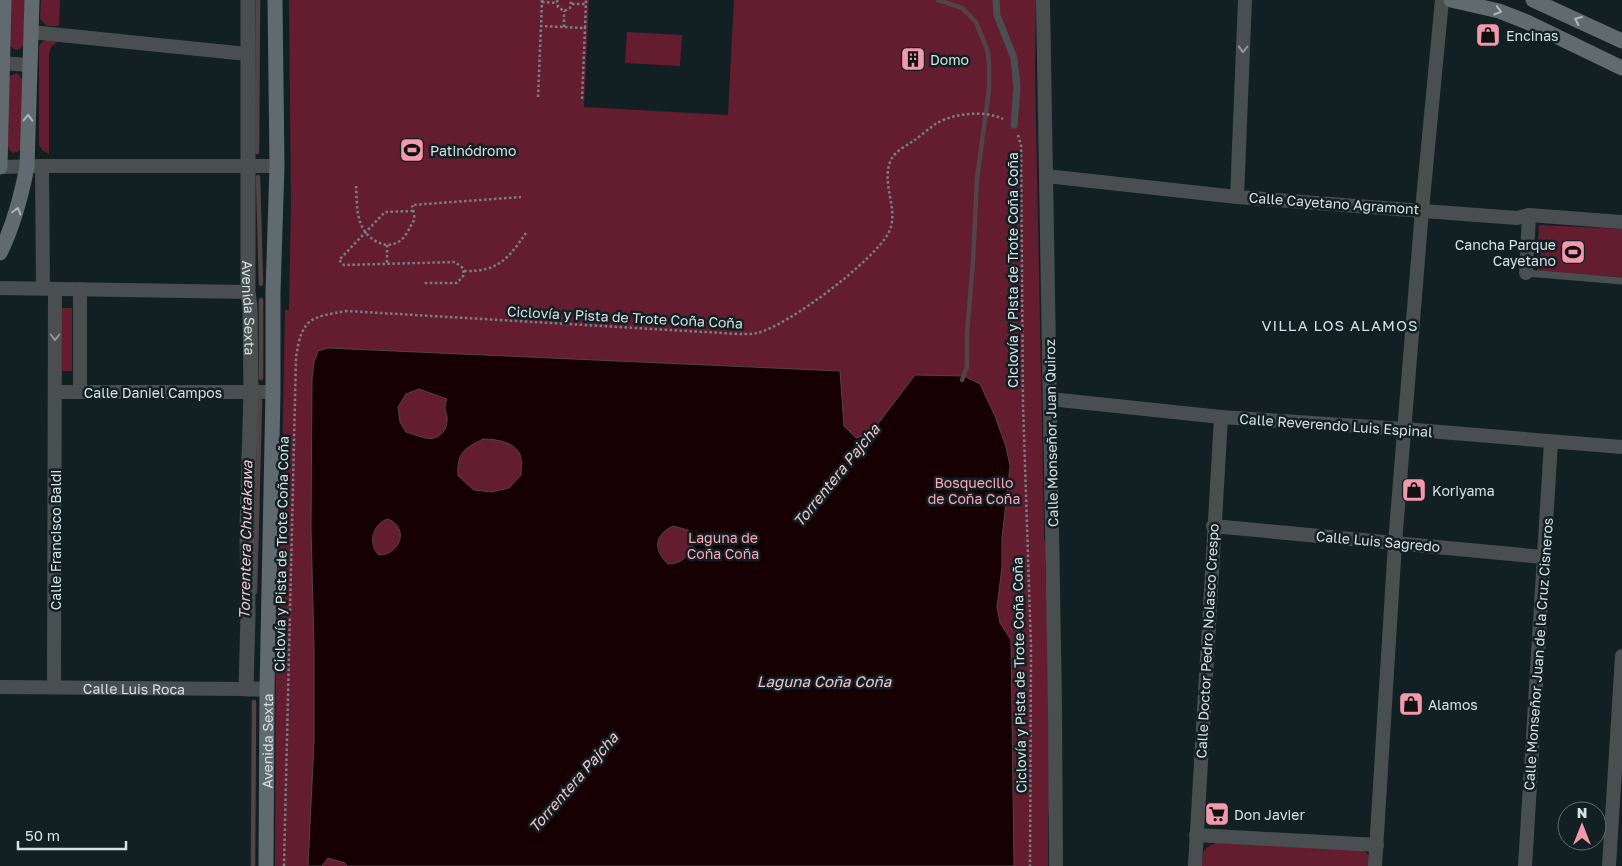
<svg xmlns="http://www.w3.org/2000/svg" width="1622" height="866" viewBox="0 0 1622 866" font-family="'Golos Text',sans-serif">
	<style>
		.green { fill: #641d2f }
		.water { fill: #170003; stroke: #514346; fill-rule: evenodd }
		.lines { fill: none; stroke-linecap: round; stroke-linejoin: round }
		.stream { stroke: #514346; stroke-width: 4.5 }
		.path { stroke: #768185; stroke-width: 2.5; stroke-dasharray: 2.5 2.5; stroke-linecap: butt }
		.service { stroke: #494f51; stroke-width: 7 }
		.minor { stroke: #494f51; stroke-width: 14 }
		.tertiary { stroke: #494f51; stroke-width: 15 }
		.secondary { stroke: #616b6f; stroke-width: 15 }
		.oneway { stroke: #aeb7ba }
		.oneway2 { stroke: #90989a }
		.labels { text-anchor: middle; dominant-baseline: central; stroke-width: 5; stroke-linejoin: round; paint-order: stroke }
		.poi-label { font-size: 14px; fill: #d7e0e3; stroke: #122024; text-anchor: start }
		.street-label { font-size: 14px; fill: #d7e0e3; stroke: #122024 }
		.park-label { font-size: 14px; fill: #ffa5b5; stroke: #122024 }
		.neighbourhood-label { font-size: 15px; letter-spacing: 1px; fill: #cedfe5; stroke: #122024 }
		.water-label { font-size: 15px; font-style: italic; fill: #f4c5cc; stroke: #122024 }
	</style>
	<rect width="100%" height="100%" fill="#122024"/>
	<!-- green -->
	<path class="green" d="M9,0H25L24,44L20,49L16,50L8,45Z
		M41,0H60L59,26H47L40,19Z
		M289,0H589L584,107L728,115L734,0H1036L1035,71L1044,524V539L1050,562L1045,561L1046,594L1051,598L1053,793L1048,816V866H275L276,604L282,466L285,310H289L291,203Z
		M627,32L682,35L680,66L625,63Z
		M46,40L58,41L51,47L49,54V154L42,150L39,145V47L41,43Z
		M17,73L23,80L22,146L19,151L13,153L9,150L8,146L9,76Z
		M1539,225L1622,229V277L1537,272Z
		M62,308H72V371H62Z
		M1216,843L1362,850C1370,854 1370,858 1369,866H1202C1203,852 1202,848 1216,843Z"/>
	<!-- water -->
	<path class="water" d="M328,348L840,371L844,426L856,438L871,433L915,375L964,376L980,384L995,416L1006,447L1010,466L1002,538V567L997,607L1000,623L1011,640L1014,866H347L345,863L328,858L322,866H308L314,742V646L311,529L312,379L314,362L318,351ZM419,389L447,399C442,413 448,409 447,421C447,425 446,429 443,432C432,445 419,435 406,432L400,422L398,407L406,394ZM483,439C496,439 518,442 521,458C522,463 521,470 521,475L509,488L492,492L474,490L458,476C457,453 463,449 483,439ZM388,519C410,528 400,555 379,555C367,544 373,523 388,519ZM673,526L688,530L694,543C689,555 683,564 668,564C653,550 654,535 673,526Z"/>
	<g class="lines">
		<!-- stream -->
		<path class="stream" d="M938,0L962,8L976,22L988,52L989,67V90L977,179L973,261L967,334V367L962,380
			M257,152L258,0
			M258,177L261,284
			M261,300V378
			M255,592L260,401
			M253,866L254,702"/>
		<!-- path -->
		<path class="path" d="M542,0L541,26L585,28L586,0
			M557,0L558,7L564,11L570,8L571,0
			M542,2L557,3
			M572,4H586
			M564,27V11
			M538,97L541,26
			M582,99L585,28
			M1018,135L1021,145L1023,404L1031,647L1030,866
			M356,186C357,198 356,213 361,224C366,239 387,252 401,240C405,237 408,231 410,227C411,225 413,223 414,220C415,216 413,209 412,205L521,197
			M413,211L385,212L339,260L344,265L455,262L463,268L464,275L457,283H423
			M387,245V263
			M464,271C498,272 508,259 526,233
			M284,866L296,357C302,318 310,317 347,311L704,332C718,332 745,336 757,333C788,326 875,260 889,232C900,209 879,181 892,158C896,151 906,146 913,141C921,136 929,128 937,123C955,113 985,110 1003,119"/>
		<!-- service -->
		<path class="service" d="M996,0L997,15L1014,58L1017,87L1014,125
			M1526,273L1622,281"/>
		<!-- minor -->
		<g class="minor">
			<path d="M1043,0L1055,706L1056,866"/>
			<path d="M31,32L247,54"/>
			<path d="M0,63L30,65"/>
			<path d="M42,166L43,288"/>
			<path d="M0,167L42,166H277"/>
			<path d="M1046,176L1237,197L1517,218L1529,215L1622,222"/>
			<path d="M1237,197L1245,0"/>
			<path d="M1526,273L1529,215"/>
			<path d="M0,288L248,292"/>
			<path d="M55,392H273"/>
			<path d="M80,392V289"/>
			<path d="M1050,399L1221,417L1404,429L1622,447"/>
			<path d="M1213,526L1543,557"/>
			<path id="s1" d="M0,687L246,689"/>
			<path d="M54,687L55,289"/>
			<path d="M1196,835L1377,845"/>
			<path d="M1195,866L1221,417"/>
			<path d="M1375,866L1395,543L1422,210L1442,0"/>
			<path d="M1525,866L1551,442"/>
			<path d="M1609,866L1622,656"/>
		</g>
		<!-- tertiary -->
		<path class="tertiary" id="s2" d="M248,0V292L250,307L251,392L247,527L248,615L246,689H267"/>
		<!-- secondary -->
		<g class="secondary">
			<path d="M1451,0L1499,11L1527,22L1622,68"/>
			<path d="M1533,0L1622,41"/>
			<path d="M0,167L4,0"/>
			<path d="M0,253C14,225 21,197 27,167L32,0"/>
			<path id="s3" d="M266,866L267,689L273,392V292L277,166L275,0"/>
		</g>
	</g>
	<!-- one-way arrows -->
	<defs><path id="oneway-chevron" d="M-2-3.5L2.5 0L-2 3.5" fill="none" stroke-width="1.6" stroke-linecap="round" stroke-linejoin="round" transform="scale(1.25)"/></defs>
	<g class="oneway">
		<use href="#oneway-chevron" transform="translate(1498 11) rotate(17)"/>
		<use href="#oneway-chevron" transform="translate(1578 20) rotate(-155)"/>
		<use href="#oneway-chevron" transform="translate(28 118) rotate(-88)"/>
		<use href="#oneway-chevron" transform="translate(17 211) rotate(-74)"/>
	</g>
	<g class="oneway2">
		<use href="#oneway-chevron" transform="translate(1243 49) rotate(92)"/>
		<use href="#oneway-chevron" transform="translate(55 337) rotate(90)"/>
	</g>
	<!-- icons -->
	<defs>
		<symbol id="shop-square" viewBox="-11 -11 22 22"><rect x="-9" y="-9" width="18" height="18" rx="4" fill="#f39aaa" stroke="#122024"/><path d="M-5-2.5h2.3a2.7 3.5 0 0 1 5.4 0H5L5.5 6h-11ZM-1.5-2.5h3a1.5 2.3 0 0 0-3 0Z" fill="#111"/></symbol>
		<symbol id="building-square" viewBox="-11 -11 22 22"><rect x="-9" y="-9" width="18" height="18" rx="4" fill="#f39aaa" stroke="#122024"/><path d="M-4-6H4V6H1V3H-1V6H-4ZM-2.5-4.3h1.7v1.8h-1.7ZM.8-4.3h1.7v1.8H.8ZM-2.5-1h1.7V.8h-1.7ZM.8-1h1.7V.8H.8Z" fill="#111"/></symbol>
		<symbol id="stadium-square" viewBox="-11 -11 22 22"><rect x="-9" y="-9" width="18" height="18" rx="4" fill="#f39aaa" stroke="#122024"/><path d="M0-5a6.5 5 0 1 0 0 10a6.5 5 0 1 0 0-10ZM-3.5-1.8h7v3.6h-7Z" fill="#111"/></symbol>
		<symbol id="supermarket-square" viewBox="-11 -11 22 22"><rect x="-9" y="-9" width="18" height="18" rx="4" fill="#f39aaa" stroke="#122024"/><path d="M-6-5.5h2.5l.6 2H6L4.5 2H-2.5L-4.4-4H-6ZM-1.5 3.2a1.3 1.3 0 1 0 .1 0ZM3 3.2a1.3 1.3 0 1 0 .1 0Z" fill="#111"/></symbol>
	</defs>
	<g fill-rule="evenodd">
		<use href="#shop-square" x="1474" y="21" width="28" height="28"/>
		<use href="#building-square" x="899" y="45" width="28" height="28"/>
		<use href="#stadium-square" x="398" y="136" width="28" height="28"/>
		<use href="#stadium-square" x="1559" y="238" width="28" height="28"/>
		<use href="#shop-square" x="1400" y="476" width="28" height="28"/>
		<use href="#shop-square" x="1397" y="690" width="28" height="28"/>
		<use href="#supermarket-square" x="1203" y="800" width="28" height="28"/>
	</g>
	<g class="labels">
		<!-- poi labels -->
		<g class="poi-label">
			<text x="1506" y="35">Encinas</text>
			<text x="930" y="59">Domo</text>
			<text x="430" y="150">Patinódromo</text>
			<text x="1556" y="244" text-anchor="end">Cancha Parque<tspan x="1556" dy="16">Cayetano</tspan></text>
			<text x="1432" y="490">Koriyama</text>
			<text x="1428" y="704">Alamos</text>
			<text x="1234" y="814">Don Javier</text>
		</g>
		<!-- street labels -->
		<g class="street-label">
			<text transform="translate(1334 203) rotate(4)">Calle Cayetano Agramont</text>
			<text transform="translate(1012 270) rotate(-90)">Ciclovía y Pista de Trote Coña Coña</text>
			<text stroke="none"><textPath href="#s2" startOffset="308">Avenida Sexta</textPath></text>
			<text transform="translate(625 317) rotate(3)">Ciclovía y Pista de Trote Coña Coña</text>
			<text x="153" y="392">Calle Daniel Campos</text>
			<text transform="translate(1336 425) rotate(4)">Calle Reverendo Luis Espinal</text>
			<text transform="translate(1051 433) rotate(-91)">Calle Monseñor Juan Quiroz</text>
			<text transform="translate(55 540) rotate(-90)">Calle Francisco Baldi</text>
			<text transform="translate(1378 541) rotate(5)">Calle Luis Sagredo</text>
			<text transform="translate(281 554) rotate(-89)">Ciclovía y Pista de Trote Coña Coña</text>
			<text transform="translate(1207 641) rotate(-87)">Calle Doctor Pedro Nolasco Crespo</text>
			<text transform="translate(1538 654) rotate(-86)">Calle Monseñor Juan de la Cruz Cisneros</text>
			<text transform="translate(1019 675) rotate(-91)">Ciclovía y Pista de Trote Coña Coña</text>
			<text stroke="none"><textPath href="#s1" startOffset="134">Calle Luis Roca</textPath></text>
			<text stroke="none"><textPath href="#s3" startOffset="125">Avenida Sexta</textPath></text>
		</g>
		<!-- park labels -->
		<g class="park-label">
			<text x="974" y="482">Bosquecillo<tspan x="974" dy="16">de Coña Coña</tspan></text>
			<text x="723" y="537">Laguna de<tspan x="723" dy="16">Coña Coña</tspan></text>
		</g>
		<!-- neighbourhood labels -->
		<g class="neighbourhood-label">
			<text x="1340" y="325">VILLA LOS ALAMOS</text>
		</g>
		<!-- water labels -->
		<g class="water-label">
			<text transform="translate(836 475) rotate(-51)">Torrentera Pajcha</text>
			<text transform="translate(245 540) rotate(-89)">Torrentera Chutakawa</text>
			<text x="824" y="681">Laguna Coña Coña</text>
			<text transform="translate(573 782) rotate(-49)">Torrentera Pajcha</text>
		</g>
	</g>
	<!-- north arrow -->
	<g transform="translate(1582 826)"><circle r="24" fill="#122024" stroke="#616d70"/>
	<path d="M0-4L9 19L0 12L-9 19Z" fill="#f39aaa"/>
	<text y="-8" font-size="14" font-weight="bold" text-anchor="middle" fill="#d7e0e3">N</text>
	</g>
	<!-- scale -->
	<path d="M18 841v8h108v-8" fill="none" stroke="#d7e0e3" stroke-width="2.5"/>
	<text x="25" y="841" font-size="15" fill="#d7e0e3" stroke="#122024" stroke-width="4" paint-order="stroke">50 m</text>
</svg>
